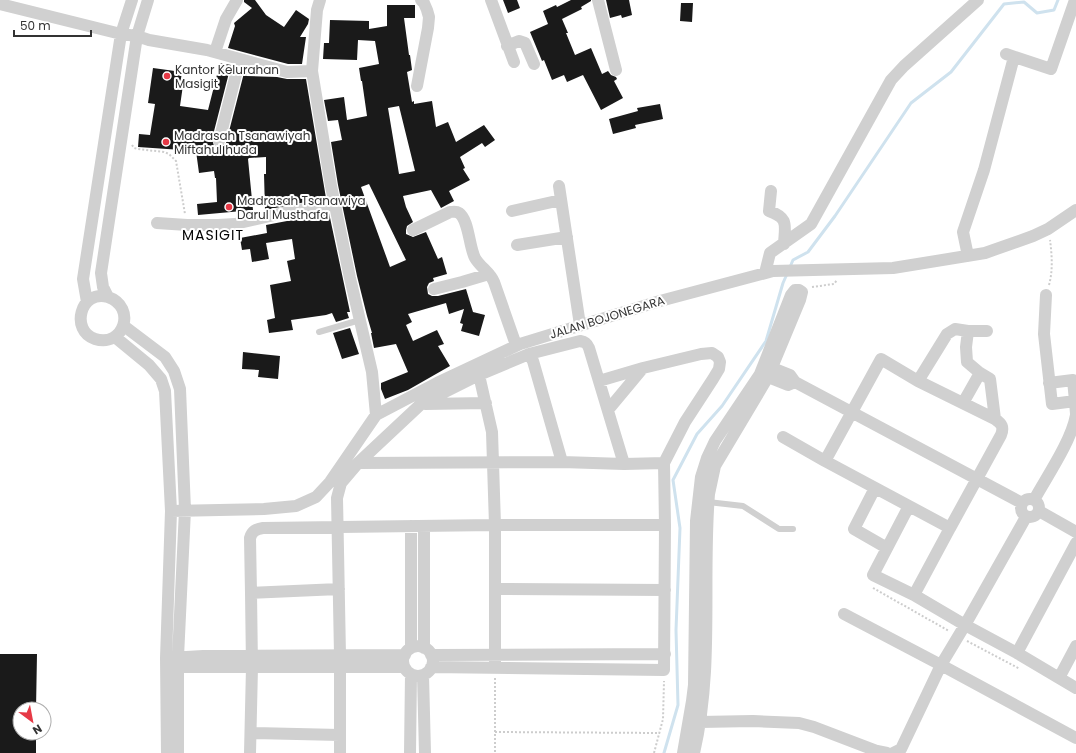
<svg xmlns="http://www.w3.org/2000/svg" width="1076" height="753" viewBox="0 0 1076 753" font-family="Poppins,sans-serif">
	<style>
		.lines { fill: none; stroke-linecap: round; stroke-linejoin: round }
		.stream { stroke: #cfe2ee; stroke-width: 3 }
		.building { fill: #1a1a1a; fill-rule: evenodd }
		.path { stroke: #cdcdcd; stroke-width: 2; stroke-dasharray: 2 2; stroke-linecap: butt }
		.service { stroke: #d0d0d0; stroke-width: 6 }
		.minor { stroke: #d0d0d0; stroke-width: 12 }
		.poi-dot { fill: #e63946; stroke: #fff; stroke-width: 1.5 }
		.labels { text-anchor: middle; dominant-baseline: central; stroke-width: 4; stroke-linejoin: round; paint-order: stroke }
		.poi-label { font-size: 12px; fill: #333; stroke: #fff; text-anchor: start }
		.street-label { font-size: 12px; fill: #333; stroke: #fff }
		.quarter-label { font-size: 14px; letter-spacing: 1px; fill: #000; stroke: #fff }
	</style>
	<rect width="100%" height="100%" fill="#fff"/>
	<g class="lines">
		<!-- stream -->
		<path class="stream" d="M790,267L793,260L808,252L835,216L911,103L951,72L1004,4L1024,2L1037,13L1054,10L1058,0
			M664,753L678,705L676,630L680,528L673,480L697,434L722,406L766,341L783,283L787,274"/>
	</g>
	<!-- building -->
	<path class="building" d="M244,0H255L266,15L284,27L296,10L309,19L308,24L300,37H306L302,64H288L228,48L235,26L234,23L252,8L244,2Z
		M503,0H517L520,8L508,13Z
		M571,0H591V1L581,7L582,9L562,19L568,33H566L575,55L591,48L602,74L608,71L611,75L616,77L617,79L614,81L623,98L601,110L583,75L567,82L564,75L552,80L544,60L542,61L530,32L548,24L543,11L556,5L557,7Z
		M606,0H629L632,15L622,18L621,15L610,18Z
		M681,3H693L692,22L680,21Z
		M387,5H415V18H404L409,55H410L412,70L407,72L412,102L414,101V104L432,101L436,127L448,122L456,142L484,125L495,140L485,147L482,143L460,157L465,168L463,169L470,180L449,191L454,201L441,208L431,190L403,196L406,207L413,222L407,226L406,230V234L413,237L426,232L438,259L442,257L447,274L433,278L434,281L429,283L427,287L428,294L432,296H438L466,289L473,312L485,315L479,336L461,331L463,324L460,323L464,309L449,314L446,303L408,314L412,322L406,325L413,341L437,330L444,344L438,346L450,366L408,390L385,399L381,389V383L408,372L396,344L374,348L371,333H372L367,316L357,276L338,185L331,142L342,140L338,120L328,121L324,100L344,97L347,120L367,116L362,81H361L359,68L379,64L375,41L358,40L357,60L323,59L324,43H329L330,20L369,21V29L387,26ZM399,106L415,171L399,174L388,108ZM369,184L406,260L390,267L361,187Z
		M220,63L231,65L212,139L214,146L218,148L224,146L226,143L245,69L248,70L246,76L277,77L287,79H306L326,198L265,210L264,174H266V157L249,158L248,159L253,210L198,215L197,204L217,202L216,178H215L214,171L199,173L196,151L138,147L139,134L150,135L155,104L148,103L153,68L182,72L180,85H183L180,106L208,110Z
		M660,104L663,119L635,125L636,128L613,134L609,119L638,111L637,108Z
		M329,213L350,312H347L349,318L336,322L332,313L326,315L291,320L293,330L269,333L267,320L275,318L270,285L291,281L287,261L295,259L292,239L266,243L269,259L252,262L250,249L242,250L240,238L267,233L266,225Z
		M350,328L359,354L342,359L333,333Z
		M243,352L280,356L278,379L258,377L259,370L242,369Z
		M0,654H37L36,709H20V733H36V753H0Z"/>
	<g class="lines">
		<!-- path -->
		<path class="path" d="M132,145L134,148L138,149L164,152L169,154L176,161L185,214
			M1049,285C1053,271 1052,255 1050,240
			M812,287L834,284L837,280
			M873,588L949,631
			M967,641L1020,669
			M495,678V753
			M495,732L660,733
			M654,753L663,719L664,681"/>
		<!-- service -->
		<path class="service" d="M319,332L360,320
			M708,502L743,506L779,529H793"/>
		<!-- minor -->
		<path class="minor" d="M320,0L317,10L312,71L331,186L350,278L372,372L376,415
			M491,0L514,62
			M598,0L616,70
			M0,4L121,34L137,36L149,40L207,50L287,72L312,71
			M507,46L519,41L525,43L534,64
			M215,52L226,19L237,0
			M1006,54L1051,69L1075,0
			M417,86L428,28L429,17L427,10L424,3L421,0
			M219,141L240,59
			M559,186L580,325
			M771,191L769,211C789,218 785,225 784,244
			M512,211L561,200
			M157,223L187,225H218L235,224L292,211L335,204
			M413,230L450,212C453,212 456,211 459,213C469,220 469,247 475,258C480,267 490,272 494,282L516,345
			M517,245L567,237
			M968,256L963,232L984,170L1014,57
			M765,273L770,253L811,224L891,80L904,66L978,0
			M434,289L462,282L489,274
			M1046,295L1044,334L1052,404L1075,401L1076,414
			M108,297C80,289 70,331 95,339C124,348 137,307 108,297L103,287L101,273L137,36L148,0
			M87,302L83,279L121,34L132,0
			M124,326L165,357L174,371L180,389L185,510L178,657V753
			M968,331H987
			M115,337L149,365L161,379L165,391L171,511L166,658L167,753
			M529,354L580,341C585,342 587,343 589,348L624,464
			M881,359L918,381L995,419C1002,424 1004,427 1001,435L950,528L825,461Z
			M765,365L790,375L795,382L1022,503
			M761,374L788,385L795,382
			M479,375L492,432L495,525V668
			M918,381L947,334L955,329L968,331L966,347L967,362L980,373L990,379L995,419
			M1049,383L1073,380L1075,401
			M963,403L980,373
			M425,404L486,403
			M608,410L643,368
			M783,437L825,461
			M358,463L562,462L624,464L664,463
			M875,488L854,529L887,548
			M1021 508a9 9 0 1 1 18 0a9 9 0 1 1-18 0Z
			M1034,500C1047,476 1071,442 1076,415
			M909,506L873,575L914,595L950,528
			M171,511L264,509L296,506L316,497L330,482L376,415L437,383L520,344L660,301L773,271L893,268L985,253L1033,236L1048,229L1076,210
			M1039,511L1076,532
			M411,526V648
			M424,526V648
			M1076,543L1017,653L1076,688
			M495,589L665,590
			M251,593L250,538C252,531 256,529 263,528L495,525H665
			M914,595L965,625L941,665L1076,738
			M844,614L941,665L901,749L893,753
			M403 661a15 15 0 1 1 30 0a15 15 0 1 1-30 0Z
			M1017,653L965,625L1026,517
			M431,655L665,654
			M170,658L203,656L405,655
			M171,667H404
			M431,667L664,670L665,525L664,463L685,422L713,379L719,369L720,362L718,357L712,353L701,354L643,368L599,381
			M423,675L425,753
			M1059,678L1076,646
			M700,722L753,721L799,723L814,727L877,751L887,753
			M251,733L340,735
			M250,753L252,667L251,593L339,589
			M340,753V655L337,498L341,483L358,463L421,404L479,375L529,354L533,361L562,462
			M410,753L411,674
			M683,753L692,701L694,685L696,521L701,477L707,458L715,441L760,374L791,295L795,290H799L802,292L800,300L768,377L715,466L709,494C702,580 714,668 694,753"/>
	</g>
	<!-- markers -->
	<g class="poi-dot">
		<circle cx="167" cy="76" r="4"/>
		<circle cx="166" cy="142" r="4"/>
		<circle cx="229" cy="207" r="4"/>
	</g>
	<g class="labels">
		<!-- poi labels -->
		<g class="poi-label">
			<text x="175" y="69">Kantor Kelurahan<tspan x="175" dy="14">Masigit</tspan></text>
			<text x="174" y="135">Madrasah Tsanawiyah<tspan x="174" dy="14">Miftahul huda</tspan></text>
			<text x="237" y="200">Madrasah Tsanawiya<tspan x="237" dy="14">Darul Musthafa</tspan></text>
		</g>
		<!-- street labels -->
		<g class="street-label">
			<text transform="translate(607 317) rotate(-17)">JALAN BOJONEGARA</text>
		</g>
		<!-- quarter labels -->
		<g class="quarter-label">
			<text x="213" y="235">MASIGIT</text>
		</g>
	</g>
	<!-- north arrow -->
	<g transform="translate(32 721) rotate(148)"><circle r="19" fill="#ffffff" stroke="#adadad"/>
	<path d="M0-3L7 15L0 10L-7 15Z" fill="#e63946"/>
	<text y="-6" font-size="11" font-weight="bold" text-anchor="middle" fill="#333333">N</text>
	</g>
	<!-- scale -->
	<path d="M14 30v6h77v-6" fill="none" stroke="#333333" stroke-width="2"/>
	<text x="20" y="30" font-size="12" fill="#333333" stroke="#ffffff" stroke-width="3" paint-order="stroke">50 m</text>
</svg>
